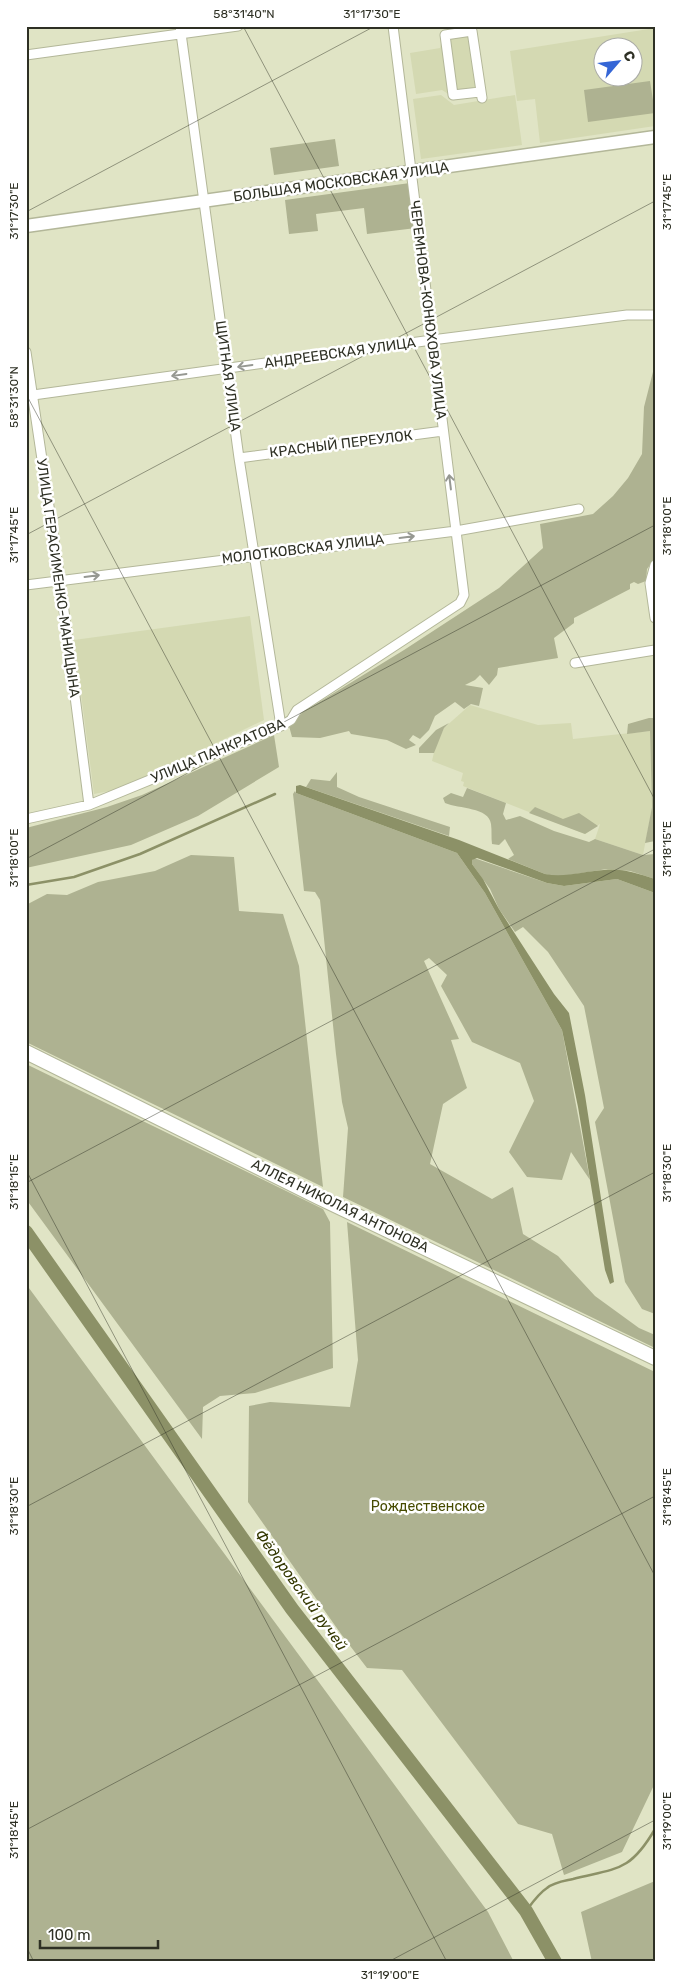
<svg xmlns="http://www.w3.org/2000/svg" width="681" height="1988" viewBox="0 0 681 1988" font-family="Rubik,sans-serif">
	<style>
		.built { fill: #d4d9b2; fill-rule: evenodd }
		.green { fill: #aeb291 }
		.water { fill: #8c9167 }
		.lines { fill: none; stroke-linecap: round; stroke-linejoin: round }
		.stream { stroke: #8c9167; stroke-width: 2.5 }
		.river { stroke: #8c9167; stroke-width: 14 }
		.minor-casing { stroke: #b3b799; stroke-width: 11 }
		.secondary-casing { stroke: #b3b799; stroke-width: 15 }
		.primary-casing { stroke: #b3b799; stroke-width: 16 }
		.minor { stroke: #fff; stroke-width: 9 }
		.secondary { stroke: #fff; stroke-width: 12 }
		.primary { stroke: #fff; stroke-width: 14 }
		.oneway { stroke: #969892 }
		.ticks { fill: none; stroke: #2e3024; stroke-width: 1; stroke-opacity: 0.45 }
		.labels { text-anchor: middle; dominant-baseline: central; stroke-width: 5; stroke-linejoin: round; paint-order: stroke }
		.street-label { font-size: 14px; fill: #2e3024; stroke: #fff }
		.park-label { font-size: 14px; fill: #464b00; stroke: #fff }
		.water-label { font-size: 15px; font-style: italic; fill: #343802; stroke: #fff }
		.neatline { fill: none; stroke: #2e3024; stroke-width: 2 }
		.ticks-label { font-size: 12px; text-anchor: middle; fill: #2e3024 }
	</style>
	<rect width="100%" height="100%" fill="#e0e4c5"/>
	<!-- built -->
	<path class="built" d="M655,28V126L540,143L535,99L517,101L510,51ZM604,48H634V78H604Z
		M473,30L482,94L456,99L442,90L416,94L410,53L440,48L443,34Z
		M441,95L454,105L515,95L522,145L421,159L413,99Z
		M250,616L264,720L120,789L94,794L74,640Z
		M470,705L538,725L571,723L573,739L650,731L652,807L643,855L595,839L600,824L585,834L463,786L464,782L461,781L463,773L432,761L435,748L444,728Z"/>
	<!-- green -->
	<path class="green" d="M650,81L655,113L588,122L584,90Z
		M335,139L339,166L274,175L270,148Z
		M410,183L416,228L367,234L364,208L316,214L318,231L289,234L285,200Z
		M655,364V558L647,569L646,581L638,584L634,582L630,584V589L574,618V623L554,638L558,658L498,668L497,675L489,685L480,675L475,680L465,685L483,688L479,706L471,704L464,709L455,702L435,716L429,730L420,739L413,735L409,740L416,745L406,749L387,740L351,734L349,731L320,738L292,737L289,726L303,712L404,650L499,588L543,548L540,524L593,514L613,496L628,478L642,454L644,407Z
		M649,718H655V841L645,843L652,807L650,731L627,734L628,724Z
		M449,723L444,728L434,753H419V748L436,730Z
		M274,735L279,767L198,816L131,845L26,868V828L107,807L142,795Z
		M337,772V787L359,797L450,827L449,836L306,787L311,779L330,781Z
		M467,788L506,803L503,814L506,820L520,816L554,831L589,842L595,839L643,855L655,854V879L630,871L607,869L557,877L545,874L508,859L514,855L505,839L499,845L492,844C491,837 492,831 491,824C489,807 459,809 445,803L443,798L451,793L463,797Z
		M295,791L296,793L457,853L485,893L562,1030L590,1180L571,1152L562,1180L527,1177L509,1152L534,1101L520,1063L472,1042L441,986L447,975L429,958L424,961L459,1039L451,1040L467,1088L443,1104L430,1164L492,1199L513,1187L523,1234L558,1256L595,1296L639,1328L655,1335V1348L343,1197L348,1128L342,1102L336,1054L320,900L315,892L304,891L293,794Z
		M535,807L563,819L579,813L598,826L585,834L529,813Z
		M191,855L234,857L239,911L283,914L299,966L323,1187L26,1042V905L47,894L67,895L98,882L155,871Z
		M474,858L547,883L564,886L617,879L655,893V1314L642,1309L625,1282L595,1122L604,1108L584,1006L548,952L523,927L515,932L499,909L490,889L472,864V860Z
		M26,1064L323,1209L330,1222L333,1368L255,1393L220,1396L203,1407L202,1439L26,1199Z
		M347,1222L655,1372V1783L622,1852L564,1875L552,1834L518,1824L402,1670L367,1668L341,1634L248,1502L249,1406L270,1402L350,1407L358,1360Z
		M26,1284L488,1912L514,1962H26Z
		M655,1881V1962H592L581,1912Z"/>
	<!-- water -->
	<path class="water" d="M300,785L459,840L545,874C565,878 584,871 604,870C622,868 638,874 655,879V893L617,879L564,886L547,883L477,858L472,860V864L483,879L499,909L554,994L569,1013L585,1095L614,1282L610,1284L605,1270L578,1107L562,1030L485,893L457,853L296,793V786Z"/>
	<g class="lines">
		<!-- stream -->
		<path class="stream" d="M26,885L74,877L140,854L275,794
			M526,1911C532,1903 539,1893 547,1888C554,1882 564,1881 573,1879C617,1868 630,1872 655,1829"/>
		<!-- river -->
		<path class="river" d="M26,1232L292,1609L526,1911L555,1962"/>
		<defs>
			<path id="minor" d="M180,26L239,458L281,726
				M26,55L238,26
				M480,92L453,95L445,35L472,31L482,98
				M26,352L60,580L89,805
				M26,396L432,340L627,315H655
				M239,458L443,431
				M655,565L650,583L655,618
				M26,585L456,531L579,509
				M575,663L655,650
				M26,819L89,805L281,726L291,720L297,710L460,603L464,595L393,26"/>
			<path id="secondary" d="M26,226L655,137"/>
			<path id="primary" d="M26,1052L318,1197L655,1358"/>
		</defs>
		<!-- minor casing -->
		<use href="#minor" class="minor-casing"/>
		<!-- secondary casing -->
		<use href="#secondary" class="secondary-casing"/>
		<!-- primary casing -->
		<use href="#primary" class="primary-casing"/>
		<!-- minor -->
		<use href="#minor" class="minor"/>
		<!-- secondary -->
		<use href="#secondary" class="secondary"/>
		<!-- primary -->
		<use href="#primary" class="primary"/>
	</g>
	<!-- one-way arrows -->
	<defs><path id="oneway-shaft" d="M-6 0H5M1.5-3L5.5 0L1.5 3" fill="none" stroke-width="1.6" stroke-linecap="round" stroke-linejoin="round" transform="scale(1.25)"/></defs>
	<g class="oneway">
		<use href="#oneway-shaft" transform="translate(245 366) rotate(172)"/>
		<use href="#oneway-shaft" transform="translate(179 375) rotate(172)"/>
		<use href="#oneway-shaft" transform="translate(450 482) rotate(-97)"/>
		<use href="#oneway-shaft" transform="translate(407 537) rotate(-7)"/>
		<use href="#oneway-shaft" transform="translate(92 576) rotate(-7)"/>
	</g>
	<!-- ticks -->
	<path class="ticks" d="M243,26L655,800M26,212L375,26M26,394L655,1576M26,535L655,201M26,859L655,525M26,1170L447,1962M26,1183L655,849M26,1507L655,1172M26,1830L655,1496M26,1946L34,1962M388,1962L655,1820"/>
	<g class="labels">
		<!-- street labels -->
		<g class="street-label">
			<text transform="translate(341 182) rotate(-8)">БОЛЬШАЯ МОСКОВСКАЯ УЛИЦА</text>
			<text transform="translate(428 310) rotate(83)">ЧЕРЕМНОВА-КОНЮХОВА УЛИЦА</text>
			<text transform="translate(340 353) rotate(-8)">АНДРЕЕВСКАЯ УЛИЦА</text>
			<text transform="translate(228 376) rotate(82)">ЩИТНАЯ УЛИЦА</text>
			<text transform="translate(341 444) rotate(-7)">КРАСНЫЙ ПЕРЕУЛОК</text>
			<text transform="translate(303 549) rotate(-7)">МОЛОТКОВСКАЯ УЛИЦА</text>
			<text transform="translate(58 578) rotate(82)">УЛИЦА ГЕРАСИМЕНКО-МАНИЦЫНА</text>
			<text transform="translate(218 751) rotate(-23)">УЛИЦА ПАНКРАТОВА</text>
			<text transform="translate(340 1206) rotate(26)">АЛЛЕЯ НИКОЛАЯ АНТОНОВА</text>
		</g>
		<!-- park labels -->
		<g class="park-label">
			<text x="428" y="1506">Рождественское</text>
		</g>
		<!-- water labels -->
		<g class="water-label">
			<text transform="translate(301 1590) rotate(54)">Фёдоровский ручей</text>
		</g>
	</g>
	<!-- border -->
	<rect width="681" height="1988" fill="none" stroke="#ffffff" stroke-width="55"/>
	<!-- north arrow -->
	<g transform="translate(618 62) rotate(62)"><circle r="24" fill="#ffffff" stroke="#abaca7"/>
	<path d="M0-4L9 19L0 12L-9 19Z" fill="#3566d6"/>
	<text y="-8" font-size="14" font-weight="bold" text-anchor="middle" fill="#2e3024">С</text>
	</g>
	<!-- scale -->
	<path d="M40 1940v8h118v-8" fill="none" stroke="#2e3024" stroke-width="2.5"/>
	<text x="48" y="1940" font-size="15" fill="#2e3024" stroke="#ffffff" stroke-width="4" paint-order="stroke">100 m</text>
	<rect x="28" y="28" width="626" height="1932" class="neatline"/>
	<g class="ticks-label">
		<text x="244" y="18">58°31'40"N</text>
		<text x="372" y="18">31°17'30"E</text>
		<text transform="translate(667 202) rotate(-90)" y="4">31°17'45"E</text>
		<text transform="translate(14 211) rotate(-90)" y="4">31°17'30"E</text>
		<text transform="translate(14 397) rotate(-90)" y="4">58°31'30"N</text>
		<text transform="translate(667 526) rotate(-90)" y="4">31°18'00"E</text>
		<text transform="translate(14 535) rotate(-90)" y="4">31°17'45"E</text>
		<text transform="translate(667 849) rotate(-90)" y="4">31°18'15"E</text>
		<text transform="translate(14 858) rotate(-90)" y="4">31°18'00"E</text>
		<text transform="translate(667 1173) rotate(-90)" y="4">31°18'30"E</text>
		<text transform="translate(14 1182) rotate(-90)" y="4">31°18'15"E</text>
		<text transform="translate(667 1497) rotate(-90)" y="4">31°18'45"E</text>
		<text transform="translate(14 1506) rotate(-90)" y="4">31°18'30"E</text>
		<text transform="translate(667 1821) rotate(-90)" y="4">31°19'00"E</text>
		<text transform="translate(14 1830) rotate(-90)" y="4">31°18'45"E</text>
		<text x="390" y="1979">31°19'00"E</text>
	</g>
</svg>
